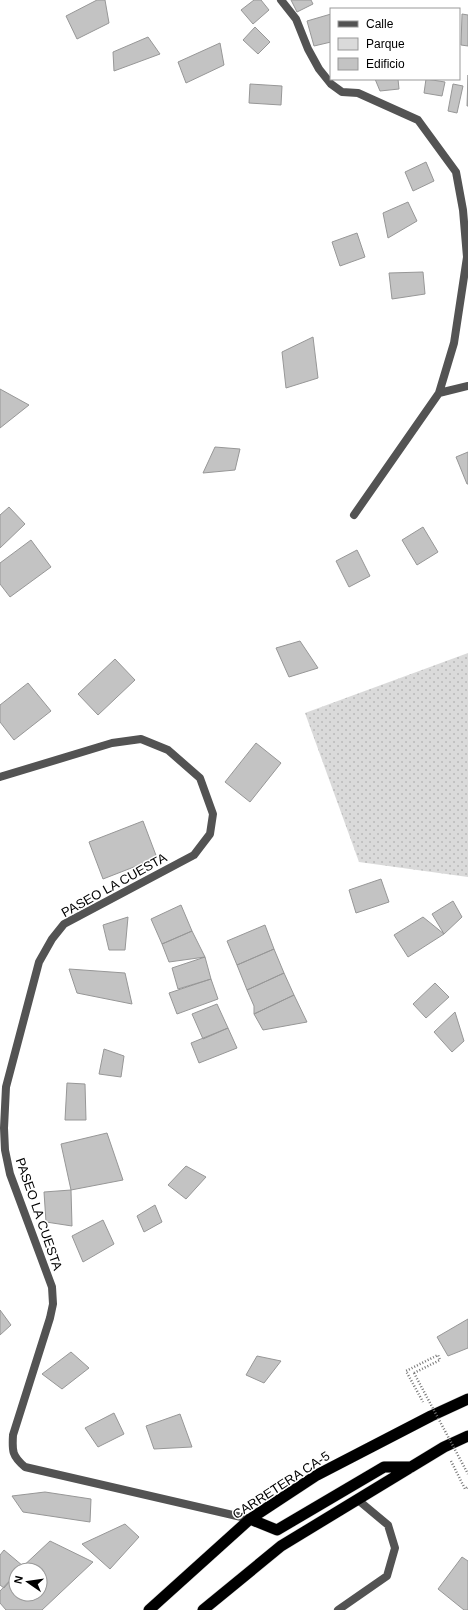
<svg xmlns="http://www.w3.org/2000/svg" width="468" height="1610" viewBox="0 0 468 1610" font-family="Helvetica,sans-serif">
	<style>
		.green { fill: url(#green-dots) }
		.building { fill: #c3c3c3; stroke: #979797 }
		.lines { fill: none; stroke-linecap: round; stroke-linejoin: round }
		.trunk-casing { stroke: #dbdbdb; stroke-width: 12 }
		.path { stroke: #757575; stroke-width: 2.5; stroke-dasharray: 1 2; stroke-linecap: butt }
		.minor { stroke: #535353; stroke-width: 8 }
		.trunk { stroke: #000; stroke-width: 11 }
		.path-bridge { stroke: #757575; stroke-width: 2.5; stroke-dasharray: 1 2; stroke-linecap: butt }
		.labels { text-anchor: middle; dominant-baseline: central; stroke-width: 3; stroke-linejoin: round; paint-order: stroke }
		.street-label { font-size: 13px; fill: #000; stroke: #fff }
	</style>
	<defs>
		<pattern id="green-dots" width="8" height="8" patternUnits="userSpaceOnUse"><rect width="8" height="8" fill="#dadada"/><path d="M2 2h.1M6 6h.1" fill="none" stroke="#b9b9b9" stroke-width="1.8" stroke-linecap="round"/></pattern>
	</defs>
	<rect width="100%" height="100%" fill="#fff"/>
	<!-- green -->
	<path class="green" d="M468,653V877L359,862L305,713Z"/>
	<!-- building -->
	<path class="building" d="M97,0H105L109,23L77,39L66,16Z
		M254,0H261L269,10L253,24L241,10Z
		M291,0H311L313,4L297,12Z
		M331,14V42L314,46L307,21Z
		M462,14L468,15V46L461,45Z
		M255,27L270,42L258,54L243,40Z
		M148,37L160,54L114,71L113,52Z
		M220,43L224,65L186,83L178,62Z
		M468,75V106H467Z
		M375,79H398L399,89L380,91Z
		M426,79L445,82L442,96L424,93Z
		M250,84L282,86L281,105L249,103Z
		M453,84L463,86L457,113L448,111Z
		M426,162L434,181L413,191L405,172Z
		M408,202L417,221L388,238L383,213Z
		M357,233L365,257L340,266L332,242Z
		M423,272L425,294L392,299L389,273Z
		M313,337L318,378L286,388L282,352Z
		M0,389L29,405L0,428Z
		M215,447L240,449L235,470L203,473Z
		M468,452V484H467L456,457Z
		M9,507L25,524L0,548V515Z
		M423,527L438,552L417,565L402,540Z
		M31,540L51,567L10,597L0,584V563Z
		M357,550L370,576L349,587L336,561Z
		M300,641L318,668L289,677L276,648Z
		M115,659L135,680L98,715L78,694Z
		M28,683L51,711L14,740L0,722V705Z
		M256,743L281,763L250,802L225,782Z
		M143,821L157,858L103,879L89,842Z
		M381,879L389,902L356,913L349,890Z
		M453,901L462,917L444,934L432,914Z
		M181,905L192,931L162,944L151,919Z
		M128,917L125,950H109L103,925Z
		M423,917L444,934L408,957L394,935Z
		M265,925L274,949L237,965L227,941Z
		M192,931L205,957L169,962L162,944Z
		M274,949L284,973L247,990L237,965Z
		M205,957L211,979L178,989L172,968Z
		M69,969L125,973L132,1004L77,993Z
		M284,973L294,995L254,1014V1006L247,990Z
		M211,979L218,999L177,1014L169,993Z
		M435,983L449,997L426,1018L413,1004Z
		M294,995L307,1022L263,1030L254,1014Z
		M217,1004L228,1028L203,1039L192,1014Z
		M455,1012L464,1041L452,1052L434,1032Z
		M228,1028L237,1048L199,1063L191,1043Z
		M104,1049L124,1056L121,1077L99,1074Z
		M67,1083L85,1084L86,1120H65Z
		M107,1133L123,1180L71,1190L61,1144Z
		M186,1166L206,1177L186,1199L168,1185Z
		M71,1190L72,1226L46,1222L44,1192Z
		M155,1205L162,1222L144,1232L137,1216Z
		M103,1220L114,1244L83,1262L72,1236Z
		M0,1310L11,1325L0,1335Z
		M468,1319V1348L448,1356L437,1337Z
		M71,1352L89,1368L62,1389L42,1374Z
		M257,1356L281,1361L264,1383L246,1375Z
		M114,1413L124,1434L98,1447L85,1428Z
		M180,1414L192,1447L154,1449L146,1426Z
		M45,1492L91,1499L90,1522L23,1512L12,1496Z
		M125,1524L139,1537L110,1569L82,1544Z
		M50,1541L93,1562L42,1610H6L0,1603V1591L16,1574V1594H40V1570H19Z
		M4,1550L23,1566L19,1570H16V1574L4,1588L0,1585V1555Z
		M462,1557L468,1561V1610H464L438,1589Z"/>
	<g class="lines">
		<defs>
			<path id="trunk" d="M250,1519L277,1530L384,1467H411
				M149,1610L250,1519L317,1475L431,1416L468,1399
				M203,1610L281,1546L444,1447L468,1436"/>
		</defs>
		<!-- trunk casing -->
		<use href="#trunk" class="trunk-casing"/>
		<!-- path -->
		<path class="path" d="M414,1373L440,1360L438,1355L406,1371L423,1402
			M451,1461L465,1489L468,1487"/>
		<!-- minor -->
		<path class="minor" d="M281,0L296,19L308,49L319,69L331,84L342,92L358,93L418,120L456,172L463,210L467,257L454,343L439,393L468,386
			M354,515L439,393
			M0,777L112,743L141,739L168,750L200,778L213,814L210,834L194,855L64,924L52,939L39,962L6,1087L4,1128L5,1150L10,1174L52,1287L53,1304L50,1318L13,1435C12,1451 12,1456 25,1467L250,1519
			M338,1610L387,1576L395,1548L388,1525L358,1500"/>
		<!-- trunk -->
		<use href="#trunk" class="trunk"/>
		<!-- path-bridge -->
		<path class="path-bridge" d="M414,1373L468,1474"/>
	</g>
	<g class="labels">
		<!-- street labels -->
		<g class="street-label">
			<text transform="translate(114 885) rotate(-29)">PASEO LA CUESTA</text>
			<text transform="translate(39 1214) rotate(71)">PASEO LA CUESTA</text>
			<text transform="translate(281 1485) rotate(-33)">CARRETERA CA-5</text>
		</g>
	</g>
	<!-- legend -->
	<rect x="330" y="8" width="130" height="72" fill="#ffffff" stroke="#999999"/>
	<rect x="338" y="21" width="20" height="6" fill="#535353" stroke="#999999"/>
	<text x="366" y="28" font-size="12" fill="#000000">Calle</text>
	<rect x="338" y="38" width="20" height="12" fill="#dadada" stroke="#999999"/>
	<text x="366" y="48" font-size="12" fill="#000000">Parque</text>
	<rect x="338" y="58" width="20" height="12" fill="#c3c3c3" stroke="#999999"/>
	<text x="366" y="68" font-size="12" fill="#000000">Edificio</text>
	<!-- north arrow -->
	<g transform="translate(28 1582) rotate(283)"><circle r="19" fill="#ffffff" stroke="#999999"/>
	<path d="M0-3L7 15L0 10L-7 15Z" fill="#000000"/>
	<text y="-6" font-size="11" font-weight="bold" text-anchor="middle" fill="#000000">N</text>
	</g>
</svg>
